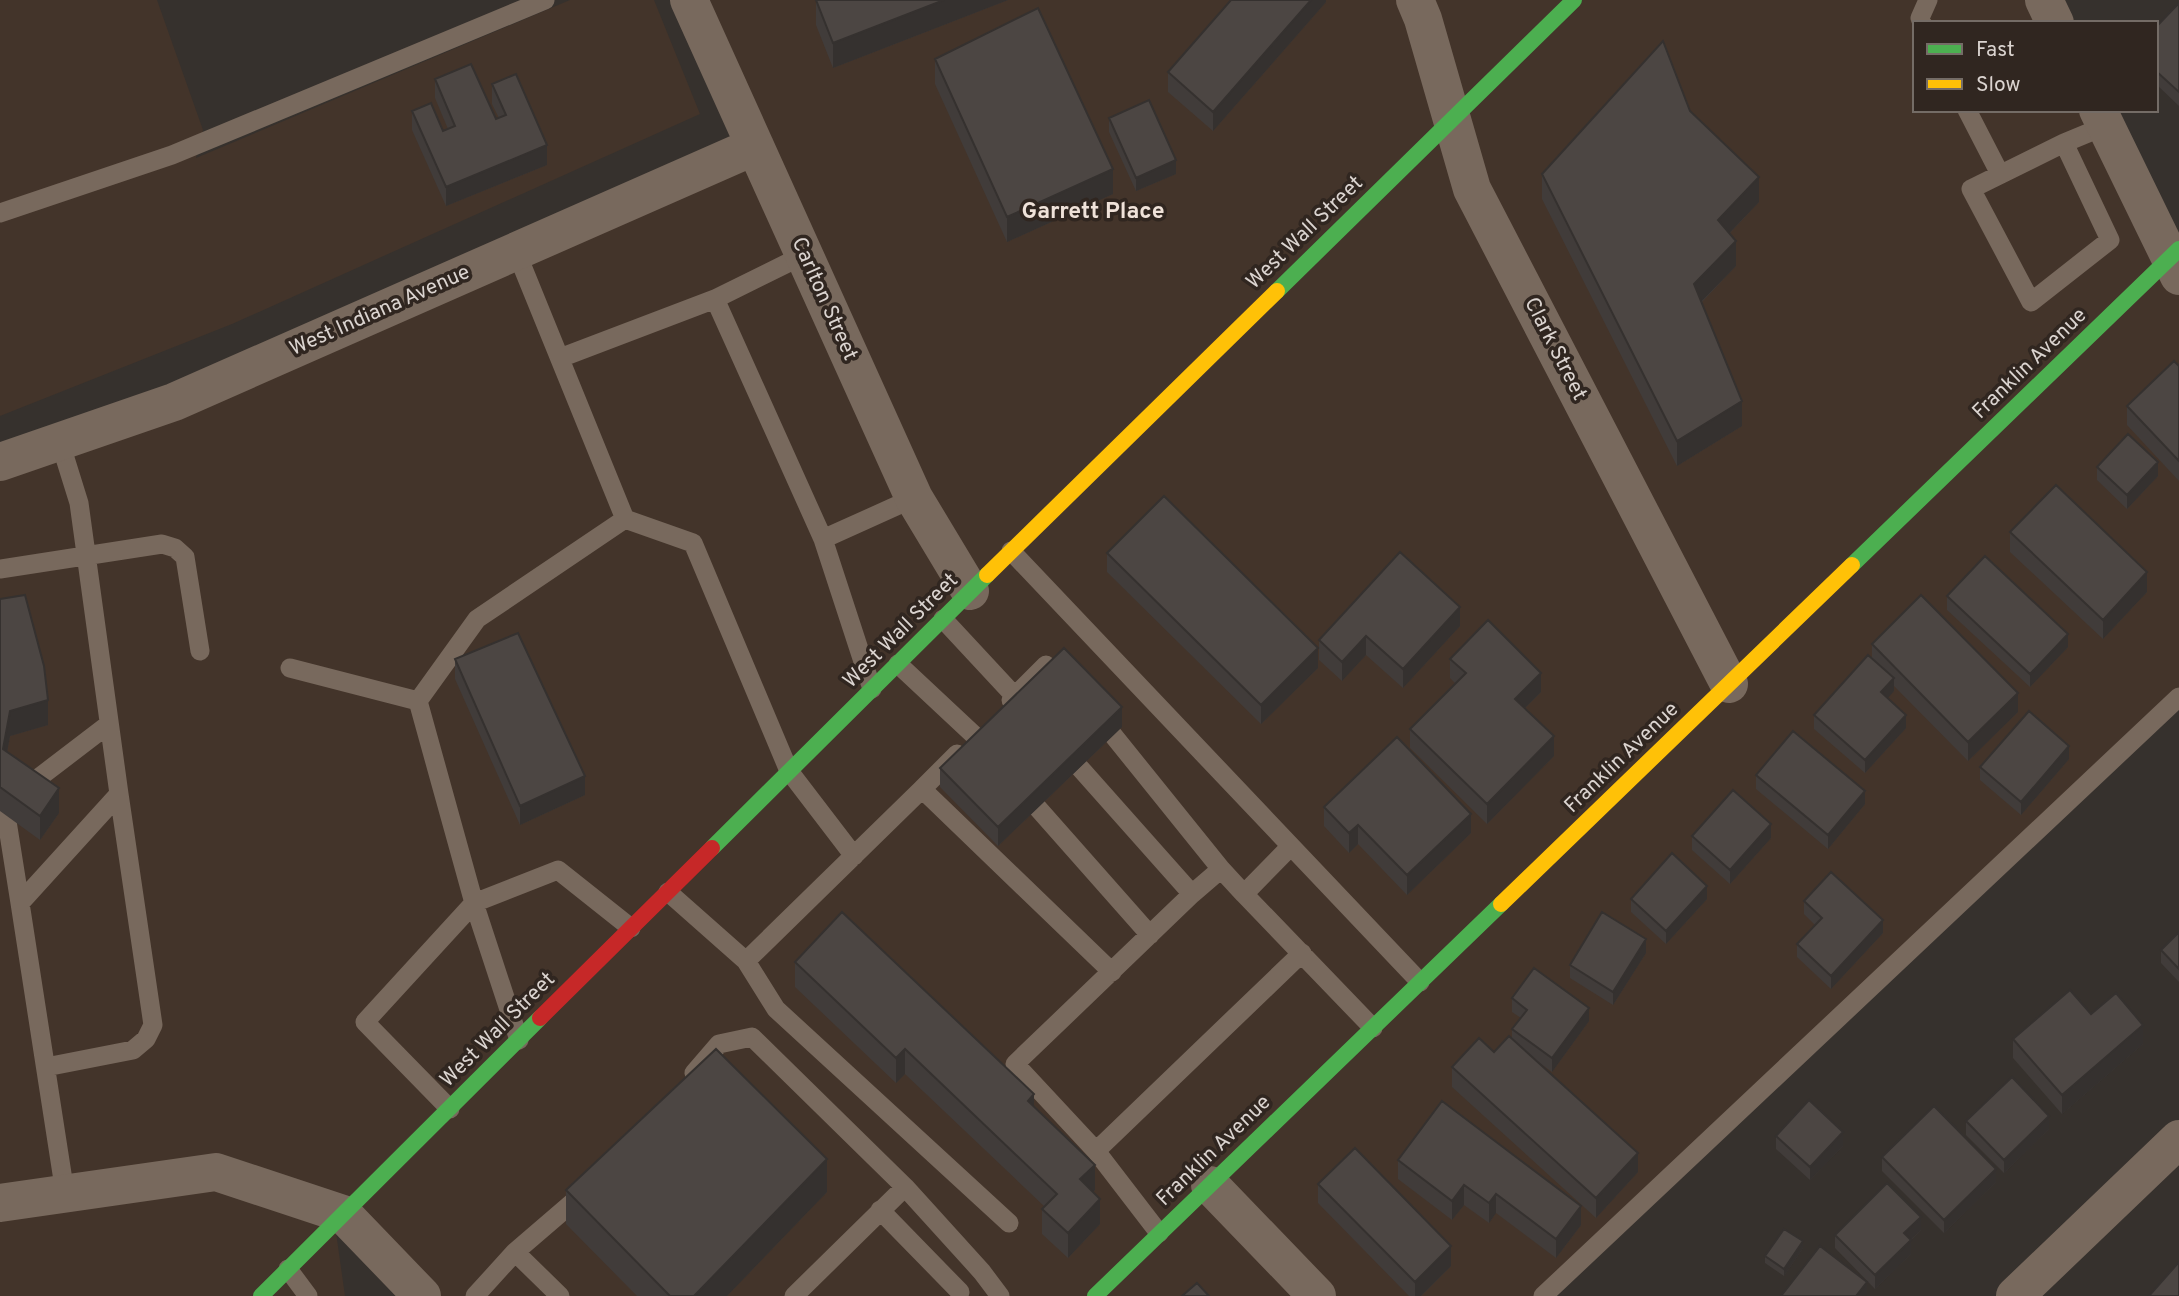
<svg xmlns="http://www.w3.org/2000/svg" width="2179" height="1296" viewBox="0 0 2179 1296" font-family="Overpass,sans-serif">
	<style>
		.built { fill: #43342a }
		.lines { fill: none; stroke-linecap: round; stroke-linejoin: round }
		.lane { stroke: #78695d; stroke-width: 19 }
		.street { stroke: #78695d; stroke-width: 38 }
		.fast { stroke: #4caf50; stroke-width: 16 }
		.slow { stroke: #ffc107; stroke-width: 16 }
		.jam { stroke: #c62828; stroke-width: 16 }
		.wall { fill: #413c3a }
		.shaded-wall { fill: #35312f }
		.building { fill: #4c4643; stroke: #35312f; stroke-width: 2 }
		.labels { text-anchor: middle; dominant-baseline: central; stroke-width: 7; stroke-linejoin: round; paint-order: stroke }
		.street-label { font-size: 21px; fill: #dbd4d0; stroke: #302620 }
		.neighbourhood-label { font-size: 23px; font-weight: bold; fill: #efe2d9; stroke: #302620 }
	</style>
	<rect width="100%" height="100%" fill="#36312d"/>
	<!-- built -->
	<path class="built" d="M0,0H157L203,130L196,158L570,0H654L700,114L232,324L0,416Z
		M691,0H2041L2051,23H1915V110H2089L2179,285V687L1541,1296H436L334,1218L345,1296H0V461L755,145Z"/>
	<g class="lines">
		<!-- lane -->
		<path class="lane" d="M1922,23L1920,18L1928,0
			M1967,110L2000,174
			M2064,143L2110,240L2031,302L1971,189L2064,143L2105,126
			M0,213L172,155L545,0
			M516,251L625,519L693,543L789,771L854,856
			M715,299L804,255
			M560,358L715,299L823,539L914,498
			M60,442L79,503L119,794
			M823,539L872,689
			M1011,551L1420,982
			M0,569L162,544L175,548L185,557L200,651
			M943,619L1023,705
			M898,664L975,736L990,753
			M290,668L418,701
			M1011,700L1046,665L1056,676
			M1113,735L1221,869
			M957,754L922,789L1112,972
			M1080,768L1192,894
			M24,789L109,724
			M1021,789L1150,935
			M6,815L20,903
			M1291,846L1244,894L1373,1028
			M668,892L746,961L922,789
			M746,961L776,1009L1009,1223
			M519,1040L474,903L418,701L477,619L625,519
			M46,1067L133,1050L146,1039L153,1025L119,794L20,903L65,1193
			M694,1073L719,1044L752,1037L905,1187
			M450,1109L365,1022L474,903L558,870L631,928
			M1096,1151L1302,953
			M880,1210L960,1292
			M1159,1233L1096,1151L1015,1064L1192,894L1221,869L1244,894
			M515,1252L560,1296
			M288,1269L308,1296
			M475,1296L515,1252L586,1191
			M794,1296L905,1187L982,1272L1000,1296
			M1543,1296L2179,697"/>
		<!-- street -->
		<path class="street" d="M689,0L914,498L970,591
			M1415,0L1423,19L1472,189L1729,684
			M2044,0L2055,23
			M2098,110L2179,276
			M0,462L174,402L755,146
			M1210,1185L1317,1296
			M0,1203L216,1172L343,1214L422,1296
			M2015,1296L2179,1139"/>
		<!-- fast -->
		<path class="fast" d="M1277,291L1574,0
			M1852,565L2179,249
			M712,848L987,575
			M261,1296L540,1018
			M1095,1296L1501,904"/>
		<!-- slow -->
		<path class="slow" d="M987,575L1277,291
			M1501,904L1852,565"/>
		<!-- jam -->
		<path class="jam" d="M540,1018L712,848"/>
	</g>
	<!-- wall -->
	<path class="wall" d="M816,0H1008L833,68L816,25Z
		M1326,0V2L1213,131L1168,92V72Z
		M2179,3V106L2156,84V27Z
		M935,59L1113,194L1007,242L935,84Z
		M435,79L496,119L499,118L492,104V84L547,165L446,206L412,130V111L443,131L448,129L435,98Z
		M1690,111L1759,202L1730,233L1736,266L1702,302L1742,426L1677,466L1542,199V174Z
		M1109,118L1176,174L1136,191L1109,132Z
		M2179,366V481L2127,425V406Z
		M2097,467L2158,476L2127,509L2097,480Z
		M2010,532L2147,592L2103,639L2010,552Z
		M1107,553L1318,668L1261,724L1107,572Z
		M1947,596L2068,647L2030,687L1947,610Z
		M0,599L48,725L10,736L7,752L59,813L40,840L0,811Z
		M1460,626L1403,688L1366,655L1342,681L1319,660V640Z
		M1872,644L2018,712L1968,761L1894,686V691L1887,698L1906,728L1865,773L1814,729V715L1872,658Z
		M455,659L585,795L520,825L455,679Z
		M1450,659L1541,692L1525,708L1554,756L1487,824L1410,748V729L1455,683L1450,678Z
		M1122,727L998,846L940,787V768Z
		M2069,759L2021,815L1980,780V767Z
		M1756,775L1865,804L1828,849L1756,789Z
		M1324,807L1471,833L1407,895L1358,844L1349,853L1324,826Z
		M1692,836L1771,838L1730,884L1692,850Z
		M1631,899H1707L1666,944L1631,912Z
		M1804,901L1883,933L1831,989L1797,957V944L1815,925L1804,914Z
		M2179,932V982L2161,963V950Z
		M1646,953L1613,1005L1570,978V965Z
		M795,962L1034,1107L1095,1190L1093,1192L1100,1224L1068,1258L1042,1234V1209L1045,1207L905,1074L896,1083L795,987Z
		M1512,998L1589,1021L1552,1072L1530,1056L1638,1172L1596,1218L1452,1087V1067L1494,1052L1512,1040V1029L1521,1018L1512,1012Z
		M2091,1014L2143,1044L2062,1114L2013,1058V1039Z
		M1442,1101L1581,1225L1556,1258L1496,1213L1489,1223L1464,1205L1452,1220L1398,1179V1160Z
		M1966,1121L2049,1129L2004,1173L1966,1135Z
		M1776,1136L1843,1146L1810,1180L1776,1149Z
		M1882,1157L1996,1182L1944,1233L1882,1171Z
		M1318,1184L1451,1266L1421,1296H1409L1318,1203Z
		M566,1190L827,1192L727,1296H637L566,1224Z
		M1921,1230L1911,1240V1254L1875,1289L1835,1248V1235Z
		M1803,1248L1784,1276L1765,1263V1256Z"/>
	<!-- shaded-wall -->
	<path class="shaded-wall" d="M944,0H1008L833,68V43Z
		M1311,0H1326V2L1213,131V112Z
		M547,145V165L446,206V187Z
		M1176,160V174L1136,191V178Z
		M1113,169V194L1007,242V217Z
		M1759,177V202L1718,245V220Z
		M1736,241V266L1694,309V284Z
		M1742,401V426L1677,466V441Z
		M2158,462V476L2127,509V495Z
		M2147,572V592L2103,639V620Z
		M1460,607V626L1403,688V669Z
		M2068,634V647L2030,687V674Z
		M1366,636V655L1342,681V662Z
		M1318,648V668L1261,724V705Z
		M1541,673V692L1515,718V699Z
		M1894,678V691L1881,706V692Z
		M2018,693V712L1968,761V742Z
		M48,700V725L10,736L3,774V749L10,711Z
		M1122,707V727L998,846V827Z
		M1906,715V728L1865,773V760Z
		M1554,736V756L1487,824V804Z
		M2069,746V759L2021,815V802Z
		M585,776V795L520,825V806Z
		M59,788V813L40,840V816Z
		M1865,791V804L1828,849V835Z
		M1471,814V833L1407,895V875Z
		M1771,824V838L1730,884V870Z
		M1358,825V844L1349,853V833Z
		M1707,886V899L1666,944V931Z
		M1883,920V933L1831,989V976Z
		M1646,939V953L1613,1005V992Z
		M1589,1008V1021L1552,1072V1058Z
		M2143,1025V1044L2062,1114V1095Z
		M905,1049V1074L896,1083V1058Z
		M1034,1094V1119L1028,1101Z
		M2049,1116V1129L2004,1173V1160Z
		M1843,1132V1146L1810,1180V1167Z
		M1638,1153V1172L1596,1218V1198Z
		M827,1159V1192L727,1296H694Z
		M1095,1165V1190L1080,1204V1179Z
		M1996,1169V1182L1944,1233V1220Z
		M1464,1185V1205L1452,1220V1201Z
		M1496,1194V1213L1489,1223V1203Z
		M1100,1199V1224L1068,1258V1233Z
		M1581,1206V1225L1556,1258V1239Z
		M1921,1217V1230L1904,1246V1233Z
		M1911,1240V1254L1875,1289V1275Z
		M1803,1241V1248L1784,1276V1269Z
		M1451,1246V1266L1421,1296H1415V1282Z
		M1867,1282V1295L1856,1296Z"/>
	<!-- building -->
	<path class="building" d="M816,0H944L833,43Z
		M1231,0H1311L1213,112L1168,72Z
		M2179,3V92L2156,71V27Z
		M1038,8L1113,169L1007,217L935,59Z
		M1663,41L1690,111L1759,177L1718,220L1736,241L1694,284L1742,401L1677,441L1542,174Z
		M471,64L496,119L506,115L492,84L516,74L547,145L446,187L412,111L431,103L443,131L455,126L435,79Z
		M1149,100L1176,160L1136,178L1109,118Z
		M2174,361L2179,366V461L2127,406Z
		M2128,434L2158,462L2127,495L2097,467Z
		M2056,485L2147,572L2103,620L2010,532Z
		M1164,496L1318,648L1261,705L1107,553Z
		M1400,552L1460,607L1403,669L1366,636L1342,662L1319,640Z
		M1985,556L2068,634L2030,674L1947,596Z
		M25,595L44,666L48,700L10,711L3,749L59,788L40,816L0,787V599Z
		M1921,595L2018,693L1968,742L1872,644Z
		M1488,620L1541,673L1515,699L1554,736L1487,804L1410,729L1466,673L1450,659Z
		M518,633L585,776L520,806L455,659Z
		M1064,648L1122,707L998,827L940,768Z
		M1868,655L1894,678L1881,692L1906,715L1865,760L1814,715Z
		M2029,711L2069,746L2021,802L1980,767Z
		M1793,731L1865,791L1828,835L1756,775Z
		M1397,737L1471,814L1407,875L1358,825L1349,833L1324,807Z
		M1733,790L1771,824L1730,870L1692,836Z
		M1672,853L1707,886L1666,931L1631,899Z
		M1831,872L1883,920L1831,976L1797,944L1822,918L1804,901Z
		M842,912L1034,1094L1028,1101L1095,1165L1080,1179L1100,1199L1068,1233L1042,1209L1057,1194L905,1049L896,1058L795,962Z
		M1602,912L1646,939L1613,992L1570,965Z
		M2179,932V969L2161,950Z
		M1534,968L1589,1008L1552,1058L1512,1029L1527,1010L1512,998Z
		M2070,990L2091,1014L2116,993L2143,1025L2062,1095L2013,1039Z
		M1509,1036L1638,1153L1596,1198L1452,1067L1479,1038L1494,1052Z
		M716,1049L827,1159L694,1296H670L566,1190Z
		M2012,1077L2049,1116L2004,1160L1966,1121Z
		M1809,1100L1843,1132L1810,1167L1776,1136Z
		M1442,1101L1581,1206L1556,1239L1496,1194L1489,1203L1464,1185L1452,1201L1398,1160Z
		M1934,1106L1996,1169L1944,1220L1882,1157Z
		M1355,1148L1451,1246L1415,1282L1318,1184Z
		M1887,1183L1921,1217L1904,1233L1911,1240L1875,1275L1835,1235Z
		M1784,1229L1803,1241L1784,1269L1765,1256Z
		M1820,1246L1867,1282L1856,1296H1781Z
		M2179,1262V1296H2149Z
		M1197,1283L1209,1296H1182Z"/>
	<g class="labels">
		<!-- street labels -->
		<g class="street-label">
			<text transform="translate(1305 233) rotate(-44)">West Wall Street</text>
			<text transform="translate(824 299) rotate(66)">Carlton Street</text>
			<text transform="translate(380 311) rotate(-24)">West Indiana Avenue</text>
			<text transform="translate(1555 349) rotate(63)">Clark Street</text>
			<text transform="translate(2030 364) rotate(-44)">Franklin Avenue</text>
			<text transform="translate(901 631) rotate(-45)">West Wall Street</text>
			<text transform="translate(1622 758) rotate(-44)">Franklin Avenue</text>
			<text transform="translate(498 1030) rotate(-45)">West Wall Street</text>
			<text transform="translate(1214 1151) rotate(-44)">Franklin Avenue</text>
		</g>
		<!-- neighbourhood labels -->
		<g class="neighbourhood-label">
			<text x="1093" y="212">Garrett Place</text>
		</g>
	</g>
	<!-- legend -->
	<rect x="1913" y="21" width="245" height="91" fill="#302620" stroke="#746c66" stroke-width="2"/>
	<rect x="1927" y="44" width="35" height="10" fill="#4caf50" stroke="#746c66" stroke-width="2"/>
	<text x="1976" y="56" font-size="21" fill="#dbd4d0">Fast</text>
	<rect x="1927" y="79" width="35" height="10" fill="#ffc107" stroke="#746c66" stroke-width="2"/>
	<text x="1976" y="91" font-size="21" fill="#dbd4d0">Slow</text>
</svg>
